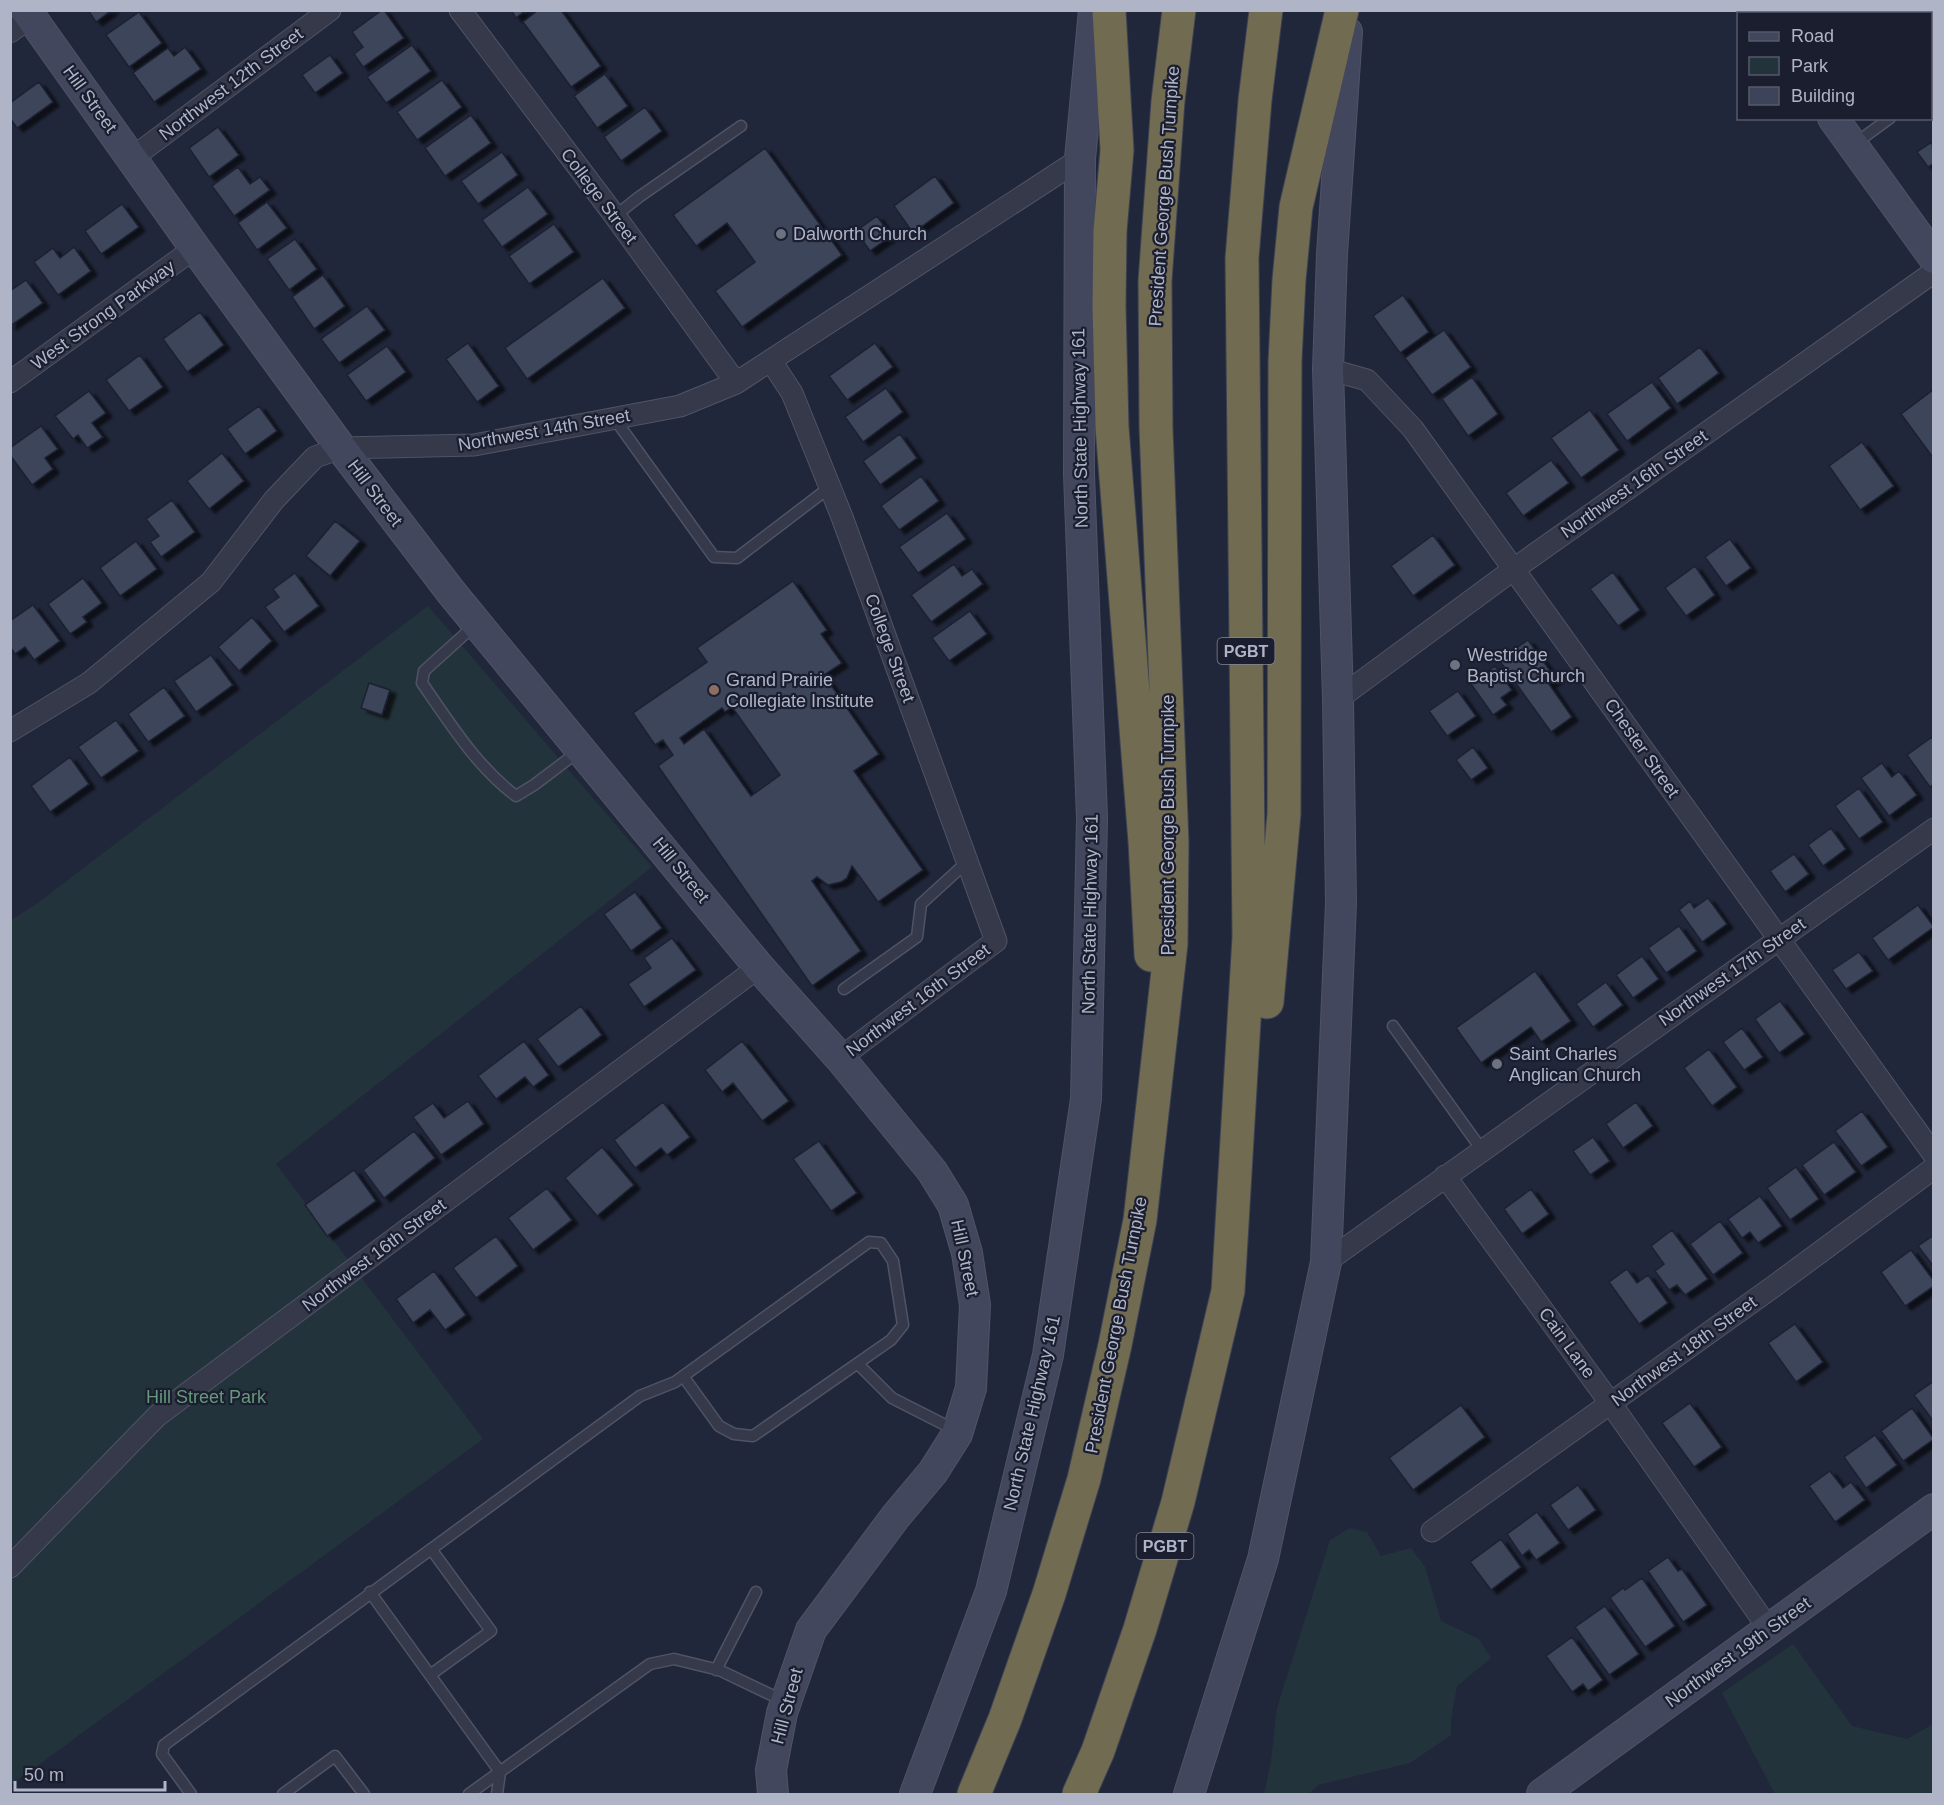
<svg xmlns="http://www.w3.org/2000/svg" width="1944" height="1805" viewBox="0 0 1944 1805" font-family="Helvetica,sans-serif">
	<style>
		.green { fill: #23333b }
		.building { fill: #3d445a; stroke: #1c2031; stroke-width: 1.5; fill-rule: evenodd; filter: url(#shadow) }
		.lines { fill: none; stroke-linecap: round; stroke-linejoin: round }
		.lane-casing { stroke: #4f5465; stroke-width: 13 }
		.street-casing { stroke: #4f5465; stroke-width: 23 }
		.secondary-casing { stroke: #4f5465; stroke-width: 32 }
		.highway-casing { stroke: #3c4152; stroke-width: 35 }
		.lane { stroke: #35394a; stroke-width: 10 }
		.street { stroke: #35394a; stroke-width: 21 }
		.secondary { stroke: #43475e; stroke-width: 30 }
		.highway { stroke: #716b51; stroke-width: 33 }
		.worship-dot { fill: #6b7280; stroke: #1a1e2f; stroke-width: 2 }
		.education-dot { fill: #8d6e63; stroke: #1a1e2f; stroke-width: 2 }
		.labels { text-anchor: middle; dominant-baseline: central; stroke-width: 4.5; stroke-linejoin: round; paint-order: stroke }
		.shield { fill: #1a1e2f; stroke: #828799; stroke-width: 1.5 }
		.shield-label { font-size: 16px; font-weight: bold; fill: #afb4c7 }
		.street-label { font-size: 18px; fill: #afb4c7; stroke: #1a1e2f }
		.poi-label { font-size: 18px; fill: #afb4c7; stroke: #1a1e2f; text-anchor: start }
		.park-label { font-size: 18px; fill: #66987c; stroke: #1a1e2f }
	</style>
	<defs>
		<filter id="shadow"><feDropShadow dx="6" dy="4" stdDeviation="1.5" flood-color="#0009"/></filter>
	</defs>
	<rect width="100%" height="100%" fill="#21273a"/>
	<!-- green -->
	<path class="green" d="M428,606L652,867L276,1164L483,1439L11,1785V920L35,905Z
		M1350,1528L1367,1532L1381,1556L1411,1548L1425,1567L1441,1621L1479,1639L1491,1658L1457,1686L1451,1719V1735L1410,1763L1318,1785L1309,1794H1264L1271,1761L1277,1708L1330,1540Z
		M1793,1644L1852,1726L1907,1739L1933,1724V1794H1775L1722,1693Z"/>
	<!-- building -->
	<path class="building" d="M88,10H112L96,22Z
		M382,10H384L404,38L363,67L354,54L363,47L352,32Z
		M511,10H526L516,18Z
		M538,10H561L601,66L571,87L523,22Z
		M1879,10H1894L1896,14H1875Z
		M1919,10H1934V14L1930,16V14H1921Z
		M139,12L162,43L129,67L106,35Z
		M412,45L431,71L386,103L367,77Z
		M185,47L201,69L154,102L133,73L168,48L174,56Z
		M330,55L343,73L315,93L302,75Z
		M605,74L628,106L597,128L574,96Z
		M442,80L462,107L417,140L397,112Z
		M39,82L53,102L17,128L10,118V103Z
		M645,107L662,131L621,161L604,137Z
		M471,115L491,143L445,176L425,148Z
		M218,127L239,155L209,177L189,148Z
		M1932,142L1934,163L1928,167L1917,152Z
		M765,148L842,255L742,327L715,291L755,262L727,223L696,246L673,215Z
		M502,152L518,175L478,204L461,181Z
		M238,167L250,184L260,177L270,190L234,216L212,186Z
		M935,176L954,203L913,233L894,206Z
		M528,187L548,214L502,247L482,220Z
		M267,202L287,228L257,250L238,223Z
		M122,204L139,227L101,254L85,231Z
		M877,216L891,236L870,251L856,231Z
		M554,224L574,252L529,284L509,256Z
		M295,239L317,269L289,290L267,259Z
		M74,247L91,271L58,295L34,262L53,248L60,258Z
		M323,275L345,306L314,329L292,297Z
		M603,278L625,308L527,379L505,348Z
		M26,280L43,303L10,326V291Z
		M1403,295L1429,332L1400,353L1373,316Z
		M367,306L385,330L339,363L321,339Z
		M200,312L224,345L187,372L163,339Z
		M1444,330L1471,367L1432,395L1405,358Z
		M468,343L499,386L477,402L446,359Z
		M875,343L893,367L847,400L829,376Z
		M387,346L406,372L366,401L347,375Z
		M1700,347L1719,373L1677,404L1658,378Z
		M140,355L163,387L129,411L106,380Z
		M1472,377L1498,414L1468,436L1442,399Z
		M1652,382L1671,408L1627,441L1607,414Z
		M886,388L903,412L863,442L845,417Z
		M1933,390H1934V459L1901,414Z
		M89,391L106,413L92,423L103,437L87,448L78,435L73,439L55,416Z
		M259,406L277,431L245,454L227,429Z
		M1590,410L1619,450L1581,478L1551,438Z
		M41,426L58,449L45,458L53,469L32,485L10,455V448Z
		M900,434L917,458L880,485L863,461Z
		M1862,442L1894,486L1860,510L1829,466Z
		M222,453L244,481L209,509L187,481Z
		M1551,460L1569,483L1523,516L1506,493Z
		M921,476L939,501L899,530L881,506Z
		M172,500L195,532L161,557L150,542L159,536L146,519Z
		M947,513L966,539L918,573L899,547Z
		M335,521L360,541L330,576L306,556Z
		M1433,535L1455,565L1413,596L1391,566Z
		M1730,539L1751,568L1726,586L1705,557Z
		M136,541L157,569L120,596L100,568Z
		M954,564L962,576L972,569L983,584L931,622L911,595Z
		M1695,566L1715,595L1686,616L1665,588Z
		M1613,572L1640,610L1618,626L1590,589Z
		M295,573L319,606L284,632L265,607L279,597L273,589Z
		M83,578L102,603L83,617L87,622L70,634L48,604Z
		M793,581L827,630L821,634L842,663L824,675L879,754L854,771L923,870L878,902L852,866L847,878L841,882L828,885L817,877L812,881L861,951L812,986L658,766L673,755L663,740L655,745L633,713L707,662L697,648ZM732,707L780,775L751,796L704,729L684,744L680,738L722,708L725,712Z
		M33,605L60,641L34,660L25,647L15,654L10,647V621Z
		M970,611L987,634L949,661L932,638Z
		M252,617L272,641L239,671L218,647Z
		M1528,640L1556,679L1549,684L1572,717L1551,732L1499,660Z
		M211,655L233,685L196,712L174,681Z
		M1495,666L1512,690L1501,698L1507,705L1493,715L1471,684Z
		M369,683L390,690L382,715L361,708Z
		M164,687L185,716L148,742L128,714Z
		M1458,691L1476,716L1447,736L1429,711Z
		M116,720L139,751L101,778L78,747Z
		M1932,737L1934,740V784L1930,787L1907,755Z
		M1473,747L1488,768L1471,780L1456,760Z
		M70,757L89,784L50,812L31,786Z
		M1882,763L1892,777L1899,771L1917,795L1889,816L1861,778Z
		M1859,788L1883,822L1859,839L1835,806Z
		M1831,828L1846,849L1823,866L1808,845Z
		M1794,854L1809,874L1785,892L1770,871Z
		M635,892L662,928L631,951L604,914Z
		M1708,898L1727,924L1702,942L1679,910L1690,901L1694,908Z
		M1918,905L1934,927L1888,960L1872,938Z
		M1679,926L1697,951L1666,973L1648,948Z
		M672,938L696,970L644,1007L628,984L651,968L644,958Z
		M1859,952L1873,971L1846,989L1832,970Z
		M1642,956L1659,979L1633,998L1616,975Z
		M1535,971L1571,1021L1541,1042L1531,1027L1481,1063L1456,1028Z
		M1606,982L1623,1005L1593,1027L1576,1004Z
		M1780,1001L1805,1034L1779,1053L1755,1019Z
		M581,1006L602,1035L558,1067L537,1039Z
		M1742,1028L1763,1057L1744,1070L1723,1042Z
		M524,1041L549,1075L533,1087L525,1077L496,1099L478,1076Z
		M742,1041L789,1101L762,1121L733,1083L722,1092L705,1070Z
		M1709,1049L1737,1087L1712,1106L1684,1068Z
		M468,1101L484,1124L441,1155L413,1117L433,1103L444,1118Z
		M663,1102L690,1137L667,1155L661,1148L635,1168L614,1140Z
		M1636,1102L1653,1126L1623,1148L1606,1124Z
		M1862,1111L1888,1147L1861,1166L1835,1131Z
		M414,1131L435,1158L384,1198L363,1170Z
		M1593,1137L1610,1161L1590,1175L1573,1151Z
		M819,1141L857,1193L831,1211L793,1159Z
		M1834,1142L1856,1172L1824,1195L1802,1165Z
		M602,1147L634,1185L597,1216L565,1178Z
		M1796,1167L1819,1199L1790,1220L1767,1188Z
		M354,1170L376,1201L327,1236L305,1205Z
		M547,1188L572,1220L533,1250L508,1218Z
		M1531,1189L1549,1214L1522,1234L1504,1209Z
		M1760,1196L1782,1226L1758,1243L1750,1232L1742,1238L1728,1219Z
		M1720,1221L1743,1253L1713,1275L1690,1244Z
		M1672,1230L1708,1279L1685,1295L1677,1285L1669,1290L1655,1271L1664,1264L1651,1246Z
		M1934,1235V1267L1918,1246Z
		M496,1236L518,1266L476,1298L453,1268Z
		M1911,1250L1934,1281V1286L1905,1306L1881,1272Z
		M1627,1269L1637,1283L1648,1275L1668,1303L1639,1324L1609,1282Z
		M434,1271L466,1315L445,1330L430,1310L413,1323L396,1299Z
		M1795,1324L1823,1362L1796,1382L1768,1343Z
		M1934,1381V1422L1914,1395Z
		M1690,1403L1722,1447L1694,1467L1662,1423Z
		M1461,1405L1485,1437L1413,1490L1389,1458Z
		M1912,1408L1934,1439L1903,1461L1881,1431Z
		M1875,1435L1897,1465L1866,1488L1844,1457Z
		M1830,1471L1843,1488L1851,1482L1865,1500L1835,1522L1809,1486Z
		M1578,1485L1596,1510L1568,1530L1550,1505Z
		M1537,1512L1560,1543L1536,1560L1529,1550L1522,1556L1507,1534Z
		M1501,1539L1521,1567L1491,1590L1470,1562Z
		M1668,1557L1678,1571L1682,1569L1707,1605L1683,1622L1648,1571Z
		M1642,1578L1675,1626L1645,1647L1610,1598L1623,1588L1625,1590Z
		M1605,1606L1639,1654L1609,1675L1575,1627Z
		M1572,1637L1603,1680L1588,1691L1583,1684L1572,1692L1546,1656Z"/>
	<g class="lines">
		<defs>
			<path id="lane" d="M1930,90L1934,88
				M1853,145L1890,118
				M615,216L639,197L741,126
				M614,418L714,557L737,558L830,487
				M476,624L424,671L422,683C449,722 477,767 516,796L534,785L579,751
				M844,989L917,937L921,904L968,861
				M1393,1026L1482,1150
				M858,1364L892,1398L955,1430
				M370,1592L500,1772L497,1794
				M716,1670L756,1592
				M430,1675L491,1631L431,1549
				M191,1794L162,1754L164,1745L640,1396L675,1382L869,1242L881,1243L893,1261L903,1325L891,1340L753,1436L734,1434L719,1426L683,1376
				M283,1794L335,1756L364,1794
				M469,1794L650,1664L674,1659L719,1670L784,1701"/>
			<path id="street" d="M460,10L615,216L736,383
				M1785,14L1789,10
				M10,32L31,17
				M132,158L330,10
				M771,361L792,393L842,517L996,941L840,1058
				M1328,369L1367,380L1413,429L1934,1155
				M10,382L195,248
				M1338,699L1514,569L1934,272
				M10,731L89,683L211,582L274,500L315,457L341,448L474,445L680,406L736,383L1080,159
				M1445,1176L1611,1404L1769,1629
				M1326,1262L1934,829
				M1432,1531L1777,1284L1934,1168
				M10,1567L157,1416L759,967"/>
			<path id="secondary" d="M26,10L195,248L341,448L451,592L759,967L840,1058L932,1171L953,1205L967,1253L975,1305L971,1388L957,1434L933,1472L896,1516L811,1630L782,1713L771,1770L773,1794
				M1756,10L1758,14
				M1833,118L1934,258
				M915,1794L991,1591L1048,1355L1086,1099L1092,818L1079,474L1080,159L1094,10
				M1189,1794L1263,1559L1326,1262L1341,903L1338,699L1328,369L1332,254L1347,32
				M1542,1794L1934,1509"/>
			<path id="highway" d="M1109,10L1117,150L1110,231L1109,306L1112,427L1145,842L1151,955
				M1267,1002L1284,814L1285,361L1289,280L1296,207L1342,10
				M974,1794L1005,1719L1049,1594L1084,1479L1115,1345L1140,1220L1171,944L1172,842L1156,428L1155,281L1168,101L1179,10
				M1079,1794L1098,1751L1140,1629L1178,1502L1228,1291L1249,937L1242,258L1255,100L1266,10"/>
		</defs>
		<!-- lane casing -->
		<use href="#lane" class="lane-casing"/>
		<!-- street casing -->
		<use href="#street" class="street-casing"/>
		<!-- secondary casing -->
		<use href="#secondary" class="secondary-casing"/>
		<!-- highway casing -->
		<use href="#highway" class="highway-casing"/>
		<!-- lane -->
		<use href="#lane" class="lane"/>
		<!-- street -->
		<use href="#street" class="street"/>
		<!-- secondary -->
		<use href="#secondary" class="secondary"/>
		<!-- highway -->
		<use href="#highway" class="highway"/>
	</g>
	<!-- markers -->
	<g class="worship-dot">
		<circle cx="781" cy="234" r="6"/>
		<circle cx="1455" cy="665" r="6"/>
		<circle cx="1497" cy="1064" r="6"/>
	</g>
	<circle class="education-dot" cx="714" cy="690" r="6"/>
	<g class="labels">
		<!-- shield labels -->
		<g class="shield">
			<rect x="1217.5" y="638" width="57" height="26" rx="4.5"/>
			<rect x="1136.5" y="1533" width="57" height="26" rx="4.5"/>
		</g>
		<g class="shield-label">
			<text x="1246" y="651">PGBT</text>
			<text x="1165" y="1546">PGBT</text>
		</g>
		<!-- street labels -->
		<g class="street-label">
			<text transform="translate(231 84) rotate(-37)">Northwest 12th Street</text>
			<text transform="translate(90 99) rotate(54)">Hill Street</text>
			<text transform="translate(599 196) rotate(53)">College Street</text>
			<text transform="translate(1164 196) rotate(-86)">President George Bush Turnpike</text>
			<text transform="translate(103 315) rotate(-36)">West Strong Parkway</text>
			<text transform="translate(1080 428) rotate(-91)">North State Highway 161</text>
			<text transform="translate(544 430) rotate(-10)">Northwest 14th Street</text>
			<text transform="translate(1634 484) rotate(-35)">Northwest 16th Street</text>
			<text transform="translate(375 493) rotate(53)">Hill Street</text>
			<text transform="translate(890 648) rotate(70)">College Street</text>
			<text transform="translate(1642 748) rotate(55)">Chester Street</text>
			<text transform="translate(1168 825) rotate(-90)">President George Bush Turnpike</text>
			<text transform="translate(681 870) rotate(51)">Hill Street</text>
			<text transform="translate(1090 914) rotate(-89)">North State Highway 161</text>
			<text transform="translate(1732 972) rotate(-35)">Northwest 17th Street</text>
			<text transform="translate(918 1000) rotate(-37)">Northwest 16th Street</text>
			<text transform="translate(374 1255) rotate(-37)">Northwest 16th Street</text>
			<text transform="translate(965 1258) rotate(78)">Hill Street</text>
			<text transform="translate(1116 1325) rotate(-79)">President George Bush Turnpike</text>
			<text transform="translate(1567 1343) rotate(54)">Cain Lane</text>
			<text transform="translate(1684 1351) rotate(-36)">Northwest 18th Street</text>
			<text transform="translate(1032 1413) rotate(-77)">North State Highway 161</text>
			<text transform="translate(1738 1652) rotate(-36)">Northwest 19th Street</text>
			<text transform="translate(787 1706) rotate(-75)">Hill Street</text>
		</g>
		<!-- poi labels -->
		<g class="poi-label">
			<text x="793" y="234">Dalworth Church</text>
			<text x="1467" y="655">Westridge<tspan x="1467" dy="21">Baptist Church</tspan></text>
			<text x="726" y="680">Grand Prairie<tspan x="726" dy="21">Collegiate Institute</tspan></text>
			<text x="1509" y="1054">Saint Charles<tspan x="1509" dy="21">Anglican Church</tspan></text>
		</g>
		<!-- park labels -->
		<g class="park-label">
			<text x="206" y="1397">Hill Street Park</text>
		</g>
	</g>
	<!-- border -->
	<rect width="1944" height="1805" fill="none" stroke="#afb4c7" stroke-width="24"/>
	<!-- legend -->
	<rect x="1737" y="12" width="195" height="108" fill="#1a1e2f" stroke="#565a6c" stroke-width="1.5"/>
	<rect x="1749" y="32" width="30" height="9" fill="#43475e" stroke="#565a6c" stroke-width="1.5"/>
	<text x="1791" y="42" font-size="18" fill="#afb4c7">Road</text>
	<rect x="1749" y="57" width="30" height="18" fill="#23333b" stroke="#565a6c" stroke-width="1.5"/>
	<text x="1791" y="72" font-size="18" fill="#afb4c7">Park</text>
	<rect x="1749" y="87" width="30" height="18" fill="#3d445a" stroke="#565a6c" stroke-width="1.5"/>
	<text x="1791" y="102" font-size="18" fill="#afb4c7">Building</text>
	<!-- scale -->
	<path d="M15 1781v9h150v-9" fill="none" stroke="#afb4c7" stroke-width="3"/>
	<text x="24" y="1781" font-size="18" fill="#afb4c7" stroke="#1a1e2f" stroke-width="4.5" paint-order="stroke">50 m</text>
</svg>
